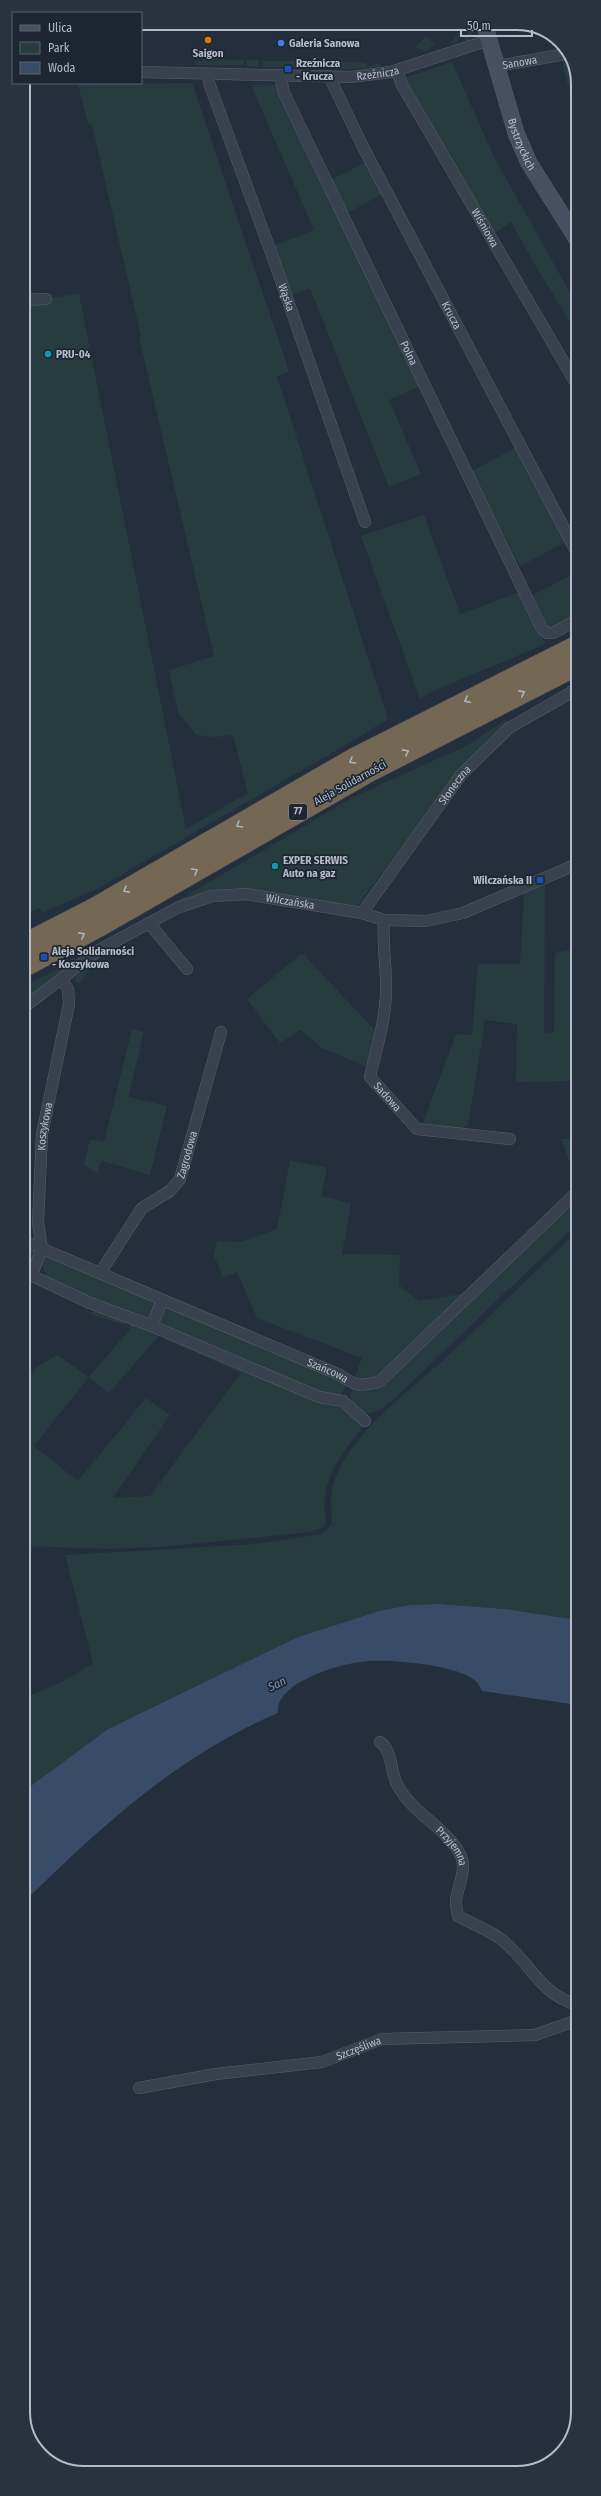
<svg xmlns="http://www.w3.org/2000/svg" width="601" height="2496" viewBox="0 0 601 2496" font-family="'Fira Sans Condensed',sans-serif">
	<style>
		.green { fill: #263c3f; fill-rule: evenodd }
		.water { fill: #394c67 }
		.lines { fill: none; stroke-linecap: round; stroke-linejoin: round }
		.street-casing { stroke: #565f6c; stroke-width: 12 }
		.secondary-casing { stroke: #565f6c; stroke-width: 17 }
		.highway-casing { stroke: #434c59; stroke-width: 22 }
		.street { stroke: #38414e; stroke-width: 11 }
		.secondary { stroke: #465061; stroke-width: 16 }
		.highway { stroke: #746855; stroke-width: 21 }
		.oneway { stroke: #aeb4bd }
		.food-dot { fill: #e8710a; stroke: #1d2633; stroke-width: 1.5 }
		.shop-dot { fill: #3f7fe0; stroke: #1d2633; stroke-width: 1.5 }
		.transit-dot { fill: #1a4fb4; stroke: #1d2633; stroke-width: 1.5 }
		.culture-dot { fill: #0f9aa8; stroke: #1d2633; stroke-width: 1.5 }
		.labels { text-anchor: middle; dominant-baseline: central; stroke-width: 3.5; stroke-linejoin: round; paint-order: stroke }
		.shield { fill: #1d2633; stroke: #878f9c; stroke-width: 1 }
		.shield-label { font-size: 10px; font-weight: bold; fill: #b4bcc9 }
		.poi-label { font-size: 11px; font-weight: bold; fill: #b4bcc9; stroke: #1d2633; text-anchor: start }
		.street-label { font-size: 11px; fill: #b4bcc9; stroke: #1d2633 }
		.water-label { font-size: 12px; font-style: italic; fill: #7c92b1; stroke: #1d2633 }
		.rim { fill: none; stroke: #b4bcc9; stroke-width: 2 }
	</style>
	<rect width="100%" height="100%" fill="#242f3e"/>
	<!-- green -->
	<path class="green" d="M460,23H463L464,29L457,42L450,44L463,27Z
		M469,23H474L473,33L467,42L464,39L469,30Z
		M426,36L435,45L425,51L415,47Z
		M202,59L244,60V65H195V61H201Z
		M247,60H259V66L247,67Z
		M262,61H307V64H314V67H263Z
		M316,61L366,63L367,67L379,63L382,66L358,69L318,68Z
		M452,62L494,157L577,305V333L539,272L511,222L492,235L406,84L407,77Z
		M562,62L572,64L577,72V120Z
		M192,83L289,371L277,377L388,719L344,746L97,889L42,913L39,908L23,915V301L79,294L186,829L248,793L233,735L215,737L196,735L178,713L169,670L214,656L139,337L141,336L92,125L88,124L78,84Z
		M276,84L420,386L389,400L421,474L389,487L310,288L288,296L271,247L314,230L251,85Z
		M367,162L384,193L346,214L330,180Z
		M519,446L568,541L520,566L472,471Z
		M424,515L460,614L520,592L545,644L429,693L420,699L361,536Z
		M577,572V617L550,628L547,627L533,595Z
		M505,720L510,723L412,834L357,906L352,908L247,888C204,888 184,900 147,919L353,797L466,746Z
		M545,884L544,1033L554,1032L555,953L577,949V1014L570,1081L516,1082L517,1024L485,1020L468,1125L457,1131L421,1128L456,1034L472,1035L478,964H520L524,893Z
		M302,953L375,1030L367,1067L322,1048L300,1030L280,1043L247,999Z
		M74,957L76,960L23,1002V986L64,966Z
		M92,964L94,965L79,983L75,982L76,976Z
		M132,1029L144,1032L128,1097L167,1106L150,1175L102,1161L97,1173L84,1165L90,1139L104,1142Z
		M561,1139H577V1182Z
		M290,1160L327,1168L321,1196L351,1203L342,1254L400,1255L399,1285L419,1301L467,1293L373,1381L354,1379L362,1358L257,1318L237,1272L223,1277L214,1256L217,1241L241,1242L277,1229Z
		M577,1195V1224L393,1400C375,1414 363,1422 350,1397L351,1392L355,1388L371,1387Z
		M577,1231L578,1620L505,1609L439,1604L410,1605L379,1611L298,1637L108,1729L24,1791V1698L66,1680L93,1663L65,1555L257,1544L322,1534L332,1524C331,1507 329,1492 336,1476C359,1425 411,1390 451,1353C493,1313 535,1272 577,1231Z
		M24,1244L37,1252L33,1262L24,1268Z
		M45,1255L154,1301L156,1305L153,1318L148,1320L99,1304L47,1278L41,1263Z
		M163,1304L269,1348L346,1384C345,1393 339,1395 331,1398L158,1324Z
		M95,1310L126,1321L124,1325L90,1314Z
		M131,1322L353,1413L359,1420L362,1428C337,1460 320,1480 326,1522L323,1527L311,1532L160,1547L107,1549L24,1546V1381L38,1366L57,1355L89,1377L131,1328L129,1327ZM159,1336L241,1373L150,1496L113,1498L170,1415L146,1398L78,1481L34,1446L89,1377L109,1393Z"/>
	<!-- water -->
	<path class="water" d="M439,1604L505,1609L578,1620V1705L482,1691C480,1687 477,1681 473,1679C455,1665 392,1659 369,1661C344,1662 274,1682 278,1713C180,1754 99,1828 24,1902V1791L108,1729L298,1637L379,1611L410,1605Z"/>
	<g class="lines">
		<defs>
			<g id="street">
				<path id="s1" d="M497,66L566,54"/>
				<path id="s2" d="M397,70L402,85L577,385"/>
				<path id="s3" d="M141,72L351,77L391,72L489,40"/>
				<path id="s4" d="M209,74V83L272,255L365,522"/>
				<path id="s5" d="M280,75L284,93L542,629L547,633H553L577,620"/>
				<path id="s6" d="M329,76L363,147L577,553"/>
				<path d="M23,300L46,299"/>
				<path d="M572,691L577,700"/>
				<path id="s7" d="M362,913L461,775L509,728L577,689"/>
				<path id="s8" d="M384,920C382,945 387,969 386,994C385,1022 376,1050 370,1077L417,1129L510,1139"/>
				<path d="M149,923L187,969"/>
				<path id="s9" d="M23,1008L99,950L177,908L212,896L246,894L362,913L384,920L426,921L463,913L577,864"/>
				<path id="s10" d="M24,1241L340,1375C359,1387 355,1386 379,1382L577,1192"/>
				<path d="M24,1272L90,1303L152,1326L319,1397L343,1401"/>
				<path id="s11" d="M100,1273L142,1208L170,1191L180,1179L221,1032"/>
				<path id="s12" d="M32,1275L42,1248L38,1223L42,1134L69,1004L68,989L62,980"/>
				<path d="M152,1326L162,1300"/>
				<path d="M343,1401L365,1421"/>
				<path id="s13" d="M380,1742C393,1751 390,1773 398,1786C413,1814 447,1828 461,1856C467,1870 457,1888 456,1901C456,1906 457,1912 458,1916C472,1924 490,1930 502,1940C530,1962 540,1995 578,2005"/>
				<path id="s14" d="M139,2088L216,2074L322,2062L382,2039L535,2035L578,2020"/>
			</g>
			<g id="secondary">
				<path id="s15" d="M484,23L516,133L529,163L577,239"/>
			</g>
			<path id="highway" d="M23,945L95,908L355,758L577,646
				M23,967L103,924L368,772L577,665"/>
		</defs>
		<!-- street casing -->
		<use href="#street" class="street-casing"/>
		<!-- secondary casing -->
		<use href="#secondary" class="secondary-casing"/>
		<!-- highway casing -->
		<use href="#highway" class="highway-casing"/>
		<!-- street -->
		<use href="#street" class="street"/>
		<!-- secondary -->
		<use href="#secondary" class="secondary"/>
		<!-- highway -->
		<use href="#highway" class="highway"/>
	</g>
	<!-- one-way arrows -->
	<defs><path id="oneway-chevron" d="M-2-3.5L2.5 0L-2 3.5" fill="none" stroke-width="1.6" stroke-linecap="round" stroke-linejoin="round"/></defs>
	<g class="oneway">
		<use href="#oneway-chevron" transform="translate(522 693) rotate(-26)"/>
		<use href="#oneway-chevron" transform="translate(467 700) rotate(154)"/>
		<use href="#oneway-chevron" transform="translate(406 752) rotate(-28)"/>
		<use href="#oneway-chevron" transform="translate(352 761) rotate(150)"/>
		<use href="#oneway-chevron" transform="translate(239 825) rotate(150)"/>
		<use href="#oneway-chevron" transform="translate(195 871) rotate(-30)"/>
		<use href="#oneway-chevron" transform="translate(126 890) rotate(150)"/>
		<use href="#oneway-chevron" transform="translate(82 935) rotate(-29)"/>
	</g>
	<!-- markers -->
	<circle class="food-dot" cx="208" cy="40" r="4"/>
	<circle class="shop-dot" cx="281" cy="43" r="4"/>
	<g class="transit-dot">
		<rect x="284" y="65" width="8" height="8" rx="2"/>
		<rect x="536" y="876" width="8" height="8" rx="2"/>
		<rect x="40" y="953" width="8" height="8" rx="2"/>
	</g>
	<g class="culture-dot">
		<circle cx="48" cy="354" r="4"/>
		<circle cx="275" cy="866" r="4"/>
	</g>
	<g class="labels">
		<!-- shield labels -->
		<rect class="shield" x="289" y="804" width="18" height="16" rx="3"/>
		<g class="shield-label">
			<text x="298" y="812">77</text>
		</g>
		<!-- poi labels -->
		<g class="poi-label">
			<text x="289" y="43">Galeria Sanowa</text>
			<text x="208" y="53" text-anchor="middle">Saigon</text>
			<text x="296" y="63">Rzeźnicza<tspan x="296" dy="13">- Krucza</tspan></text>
			<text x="56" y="354">PRU-04</text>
			<text x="283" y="860">EXPER SERWIS<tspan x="283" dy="13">Auto na gaz</tspan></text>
			<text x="532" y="880" text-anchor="end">Wilczańska II</text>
			<text x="52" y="951">Aleja Solidarności<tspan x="52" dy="13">- Koszykowa</tspan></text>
		</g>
		<!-- street labels -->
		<g class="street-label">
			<text stroke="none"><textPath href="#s1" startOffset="23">Sanowa</textPath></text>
			<text stroke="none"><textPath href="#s3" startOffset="237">Rzeźnicza</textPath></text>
			<text stroke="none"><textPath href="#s15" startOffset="127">Bystrzyckich</textPath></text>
			<text stroke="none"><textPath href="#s2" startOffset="181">Wiśniowa</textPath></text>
			<text stroke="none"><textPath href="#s4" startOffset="237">Wąska</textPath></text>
			<text stroke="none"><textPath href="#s6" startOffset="269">Krucza</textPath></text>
			<text stroke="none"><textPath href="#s5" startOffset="307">Polna</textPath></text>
			<text transform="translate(350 783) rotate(-29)">Aleja Solidarności</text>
			<text stroke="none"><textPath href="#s7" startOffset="158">Słoneczna</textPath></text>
			<text stroke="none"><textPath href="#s9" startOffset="300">WiIczańska</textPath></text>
			<text stroke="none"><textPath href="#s8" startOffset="185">Sadowa</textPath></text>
			<text stroke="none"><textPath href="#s12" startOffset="151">Koszykowa</textPath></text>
			<text stroke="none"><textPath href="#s11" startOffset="151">Zagrodowa</textPath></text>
			<text stroke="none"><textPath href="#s10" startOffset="330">Szańcowa</textPath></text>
			<text stroke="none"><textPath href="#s13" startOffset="130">Przyjemna</textPath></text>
			<text stroke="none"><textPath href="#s14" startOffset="224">Szczęśliwa</textPath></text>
		</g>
		<!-- water labels -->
		<g class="water-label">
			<text transform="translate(277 1684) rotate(-26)">San</text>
		</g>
	</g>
	<!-- crop -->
	<path d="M0 0H601V2496H0ZM84 30H517A54 54 0 0 1 571 84V2412A54 54 0 0 1 517 2466H84A54 54 0 0 1 30 2412V84A54 54 0 0 1 84 30Z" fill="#29323f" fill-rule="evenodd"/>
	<path class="rim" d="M84 30H517A54 54 0 0 1 571 84V2412A54 54 0 0 1 517 2466H84A54 54 0 0 1 30 2412V84A54 54 0 0 1 84 30Z"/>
	<!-- legend -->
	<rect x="12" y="12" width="130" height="72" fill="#1d2633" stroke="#59626f"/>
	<rect x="20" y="25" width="20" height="6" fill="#465061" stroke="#59626f"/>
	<text x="48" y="32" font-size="12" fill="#b4bcc9">Ulica</text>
	<rect x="20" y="42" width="20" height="12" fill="#263c3f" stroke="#59626f"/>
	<text x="48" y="52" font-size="12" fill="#b4bcc9">Park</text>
	<rect x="20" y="62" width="20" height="12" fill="#394c67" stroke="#59626f"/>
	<text x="48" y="72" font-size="12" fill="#b4bcc9">Woda</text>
	<!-- scale -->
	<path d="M461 30v6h71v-6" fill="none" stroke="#b4bcc9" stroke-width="2"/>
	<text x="467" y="30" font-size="12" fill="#b4bcc9" stroke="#1d2633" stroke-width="3" paint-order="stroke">50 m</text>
</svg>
